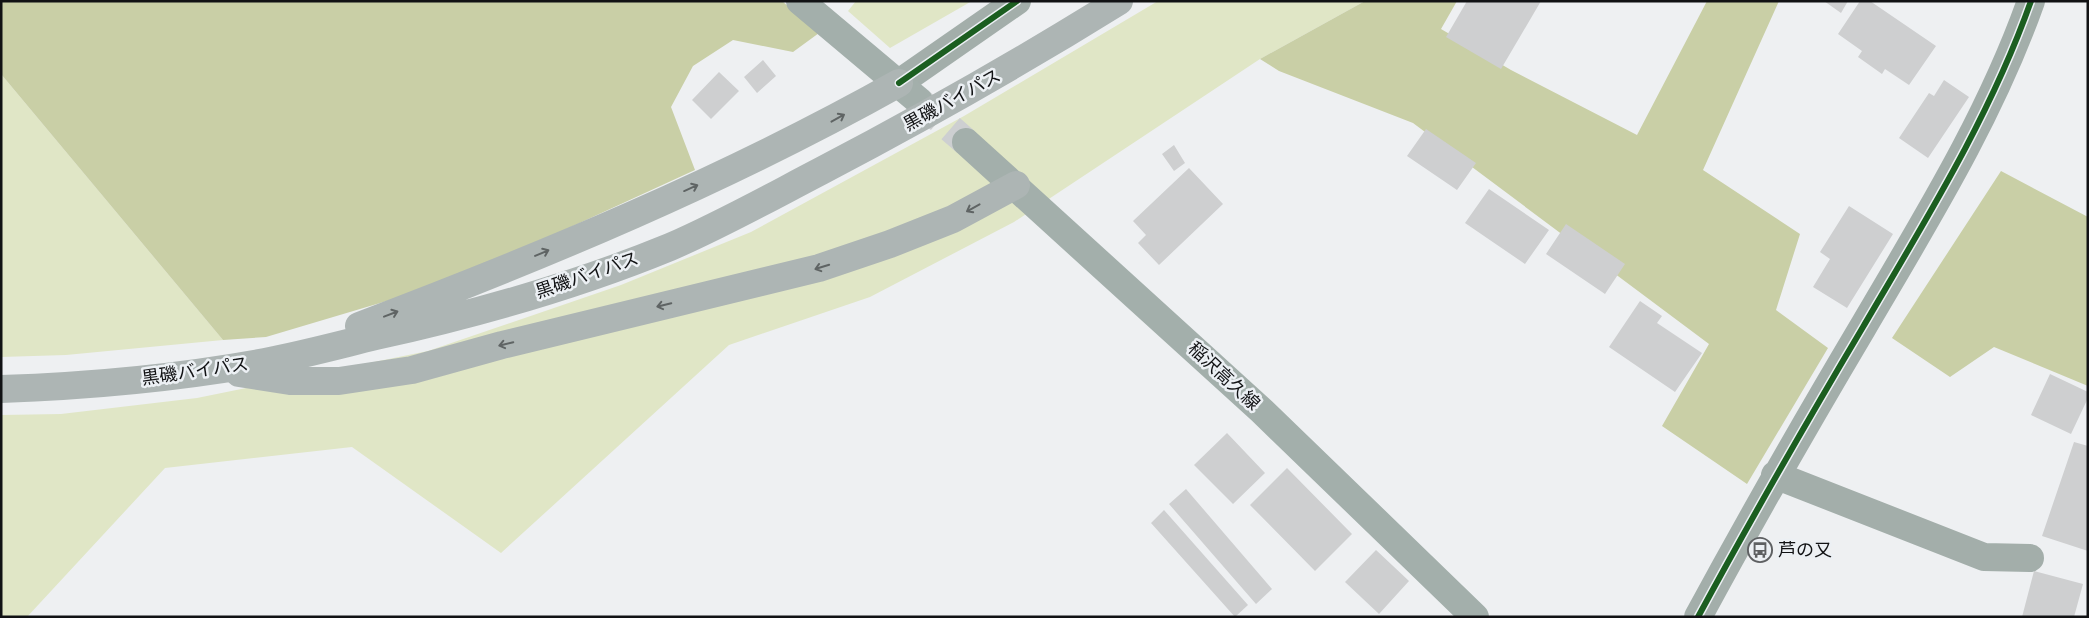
<svg xmlns="http://www.w3.org/2000/svg" width="2089" height="618" viewBox="0 0 2089 618" font-family="Figtree,'Noto Sans JP',sans-serif">
	<style>
		.green { fill: #e0e6c6 }
		.forest { fill: #c9cfa6 }
		.building { fill: #cecfd0 }
		.lines { fill: none; stroke-linecap: round; stroke-linejoin: round }
		.major-tunnel { stroke: #cdcfd1; stroke-width: 28; stroke-dasharray: 28 14; stroke-linecap: butt }
		.minor { stroke: #a3aeaa; stroke-width: 28 }
		.major { stroke: #a3afab; stroke-width: 28 }
		.highway { stroke: #adb5b4; stroke-width: 28 }
		.cycleway-casing { stroke: #ecf0f4; stroke-width: 9 }
		.cycleway { stroke: #1b5e20; stroke-width: 6 }
		.oneway { stroke: #5f6464 }
		.labels { text-anchor: middle; dominant-baseline: central; stroke-width: 5; stroke-linejoin: round; paint-order: stroke }
		.street-label { font-size: 18px; fill: #111214; stroke: #ecf0f4 }
		.poi-label { font-size: 18px; fill: #111214; stroke: #ecf0f4; text-anchor: start }
	</style>
	<rect width="100%" height="100%" fill="#eef0f2"/>
	<!-- green -->
	<path class="green" d="M856,1H972L890,48L848,11Z
		M1158,1H1365L1260,59L1014,222L870,297L729,345L501,553L352,447L165,468L27,617H1V415L61,414L197,398L428,351L621,285L751,232L964,116Z
		M1,74L223,340L66,355L1,357Z"/>
	<!-- forest -->
	<path class="forest" d="M1,1H782L819,33L793,52L733,40L693,66L671,107L695,170L560,232L407,295L266,337L223,340L1,74Z
		M1365,1H1457L1441,29L1511,70L1637,135L1707,1H1779L1703,170L1800,234L1776,310L1828,348L1747,484L1662,426L1709,344L1413,123L1279,71L1260,59Z
		M2001,171L2088,217V386L1994,347L1950,377L1892,338Z"/>
	<!-- building -->
	<path class="building" d="M1467,1H1541L1501,69L1446,37Z
		M1824,1H1848L1841,13Z
		M1860,1H1870L1936,46L1909,85L1885,69L1882,74L1858,57L1862,51L1838,34Z
		M763,60L776,76L757,93L744,77Z
		M719,72L739,91L711,119L692,100Z
		M1944,80L1969,97L1928,158L1899,138L1929,93L1934,96Z
		M1426,129L1476,163L1457,190L1407,156Z
		M1174,145L1185,163L1174,171L1162,154Z
		M1189,168L1223,204L1159,265L1138,243L1146,235L1133,221Z
		M1489,189L1549,230L1525,264L1465,223Z
		M1849,206L1893,234L1847,308L1813,287L1830,259L1820,252Z
		M1566,224L1625,264L1605,294L1546,254Z
		M1640,301L1662,316L1657,323L1702,353L1675,392L1609,347Z
		M2050,374L2088,392V398L2071,434L2031,415Z
		M1227,433L1265,473L1233,504L1194,465Z
		M2074,442L2088,446V551L2042,536Z
		M1287,468L1352,534L1315,571L1250,505Z
		M1186,489L1272,589L1256,604L1169,504Z
		M1164,510L1248,605L1235,617L1151,523Z
		M1376,550L1409,581L1379,614L1345,582Z
		M2034,571L2083,584L2074,617H2022Z"/>
	<g class="lines">
		<!-- major-tunnel -->
		<path class="major-tunnel" d="M919,101L966,142"/>
		<!-- minor -->
		<path class="minor" d="M899,83L1017,1
			M1775,475L1984,557L2030,558
			M1698,617C1751,519 1806,423 1863,327C1925,221 1990,117 2031,1"/>
		<!-- major -->
		<path class="major" d="M800,1L919,101
			M966,142L1262,411L1475,617"/>
		<!-- highway -->
		<path class="highway" d="M359,326C544,256 726,180 899,83
			M239,373L290,381H339L412,370L502,345L819,268L890,244L953,219L1016,185
			M1,389C89,386 178,378 265,362C302,355 339,345 376,336C476,314 575,286 670,247C721,225 771,197 821,171C922,118 1021,62 1119,1"/>
		<defs>
			<path id="cycleway" d="M899,83L1017,1
				M1698,617C1751,519 1806,423 1863,327C1925,221 1990,117 2031,1"/>
		</defs>
		<!-- cycleway casing -->
		<use href="#cycleway" class="cycleway-casing"/>
		<!-- cycleway -->
		<use href="#cycleway" class="cycleway"/>
	</g>
	<!-- one-way arrows -->
	<defs><path id="oneway-shaft" d="M-6 0H5M1.5-3L5.5 0L1.5 3" fill="none" stroke-width="1.6" stroke-linecap="round" stroke-linejoin="round" transform="scale(1.25)"/></defs>
	<g class="oneway">
		<use href="#oneway-shaft" transform="translate(838 118) rotate(-29)"/>
		<use href="#oneway-shaft" transform="translate(691 188) rotate(-24)"/>
		<use href="#oneway-shaft" transform="translate(973 208) rotate(151)"/>
		<use href="#oneway-shaft" transform="translate(542 253) rotate(-23)"/>
		<use href="#oneway-shaft" transform="translate(822 267) rotate(163)"/>
		<use href="#oneway-shaft" transform="translate(664 305) rotate(166)"/>
		<use href="#oneway-shaft" transform="translate(391 314) rotate(-21)"/>
		<use href="#oneway-shaft" transform="translate(506 344) rotate(166)"/>
	</g>
	<!-- icons -->
	<defs>
		<symbol id="bus-ring" viewBox="-11 -11 22 22"><circle r="9.5" fill="#ecf0f4" stroke="#5e6062" stroke-width="1.5"/><path d="M-5-6H5V4H4V6H2V4H-2V6H-4V4H-5ZM-3.5-4V0h7V-4ZM-3.5 1.2v1.5H-2V1.2ZM2 1.2v1.5H3.5V1.2Z" fill="#5e6062"/></symbol>
	</defs>
	<g fill-rule="evenodd">
		<use href="#bus-ring" x="1746" y="536" width="28" height="28"/>
	</g>
	<g class="labels">
		<!-- street labels -->
		<g class="street-label">
			<text transform="translate(952 100) rotate(-29)">黒磯バイパス</text>
			<text transform="translate(587 275) rotate(-19)">黒磯バイパス</text>
			<text transform="translate(195 371) rotate(-8)">黒磯バイパス</text>
			<text transform="translate(1224 376) rotate(43)">稲沢高久線</text>
		</g>
		<!-- poi labels -->
		<g class="poi-label">
			<text x="1778" y="550">芦の又</text>
		</g>
	</g>
	<!-- border -->
	<rect width="2089" height="618" fill="none" stroke="#111214" stroke-width="5"/>
</svg>
